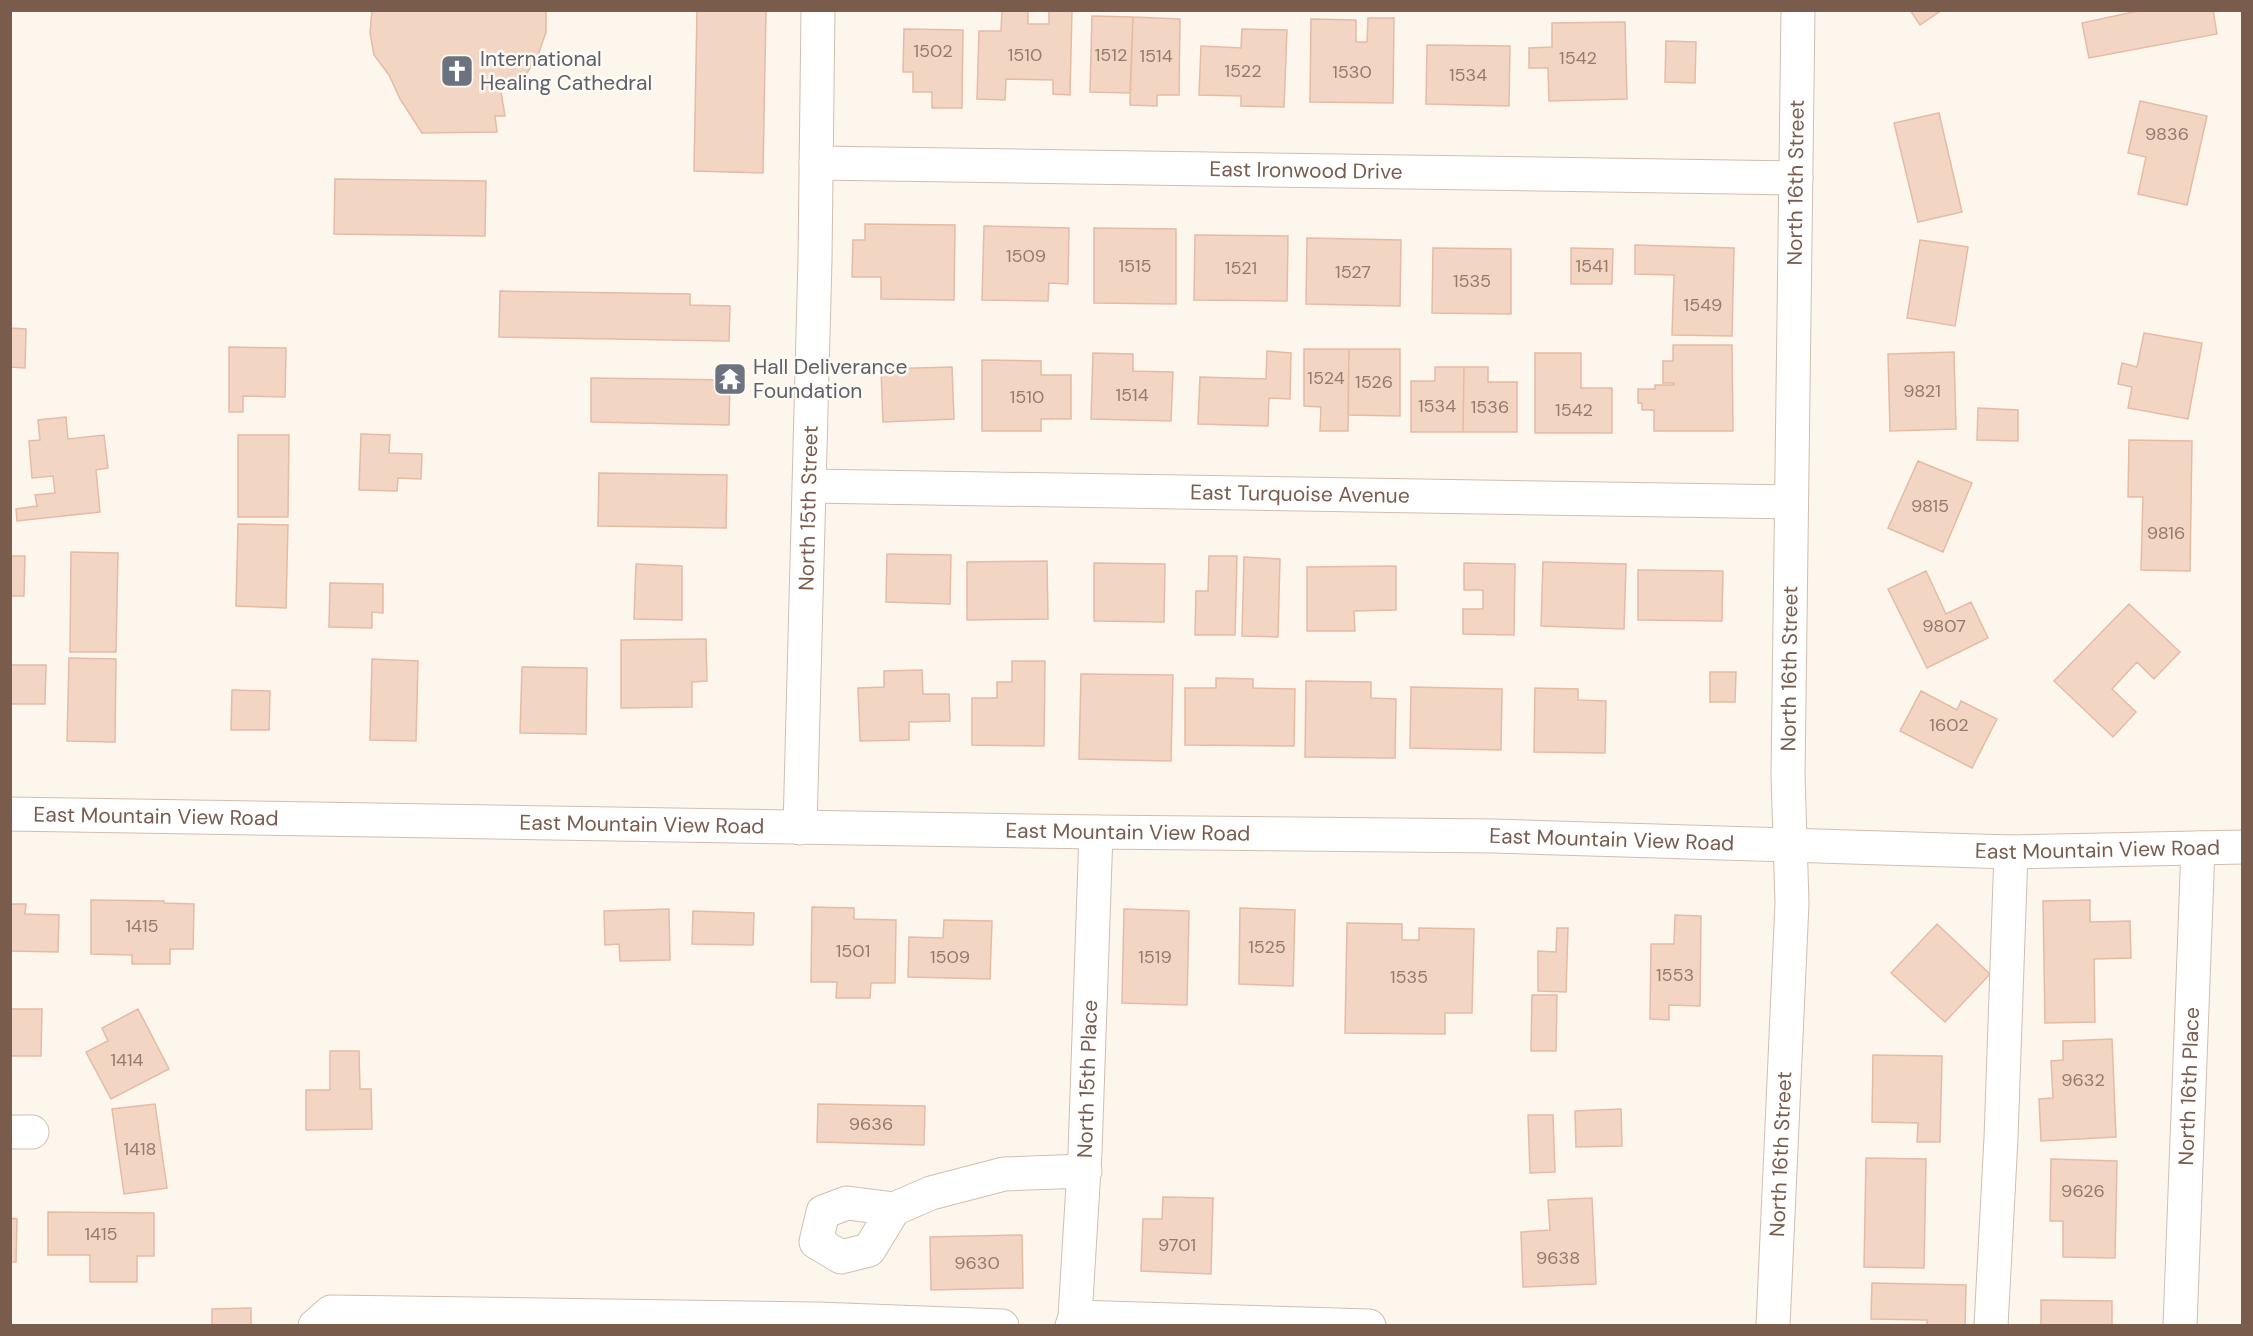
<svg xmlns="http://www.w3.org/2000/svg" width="2253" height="1336" viewBox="0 0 2253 1336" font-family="'DM Sans',sans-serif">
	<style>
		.building { fill: #f3d5c3; stroke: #e6bba3; stroke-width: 1.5 }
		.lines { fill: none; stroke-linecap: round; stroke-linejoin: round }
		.minor-casing { stroke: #d1beb0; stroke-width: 35 }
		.minor { stroke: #fff; stroke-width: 33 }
		.labels { text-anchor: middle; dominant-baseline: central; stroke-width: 5; stroke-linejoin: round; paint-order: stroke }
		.number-label { font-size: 18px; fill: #987a6a }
		.worship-label { font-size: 21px; fill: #5b616d; stroke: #fffaf3; text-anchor: start }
		.street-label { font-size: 21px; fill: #7a5c4d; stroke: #fffaf3 }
	</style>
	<rect width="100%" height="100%" fill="#fdf6ec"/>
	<!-- building -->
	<path class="building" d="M372,10H546V32L538,55L527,73L519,80L500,86L505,116H495L497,132L422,133L400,99L389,75L374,55L370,33Z
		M697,10H766L763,173L694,171Z
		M1002,10H1028V24H1049V10H1072L1070,95L1053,94V80L1006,79L1005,100L977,99L979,31H1001Z
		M1910,10H1942L1920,25Z
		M2142,10H2213L2217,34L2089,58L2082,23Z
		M1092,16L1133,17L1130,93L1090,92Z
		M1133,17L1180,19L1179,95H1157V106L1130,105Z
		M1368,18H1394L1393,103L1310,102L1311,19L1356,20V42H1367Z
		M1625,22L1627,99L1549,101L1548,68H1529V48L1552,47V23Z
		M904,29L963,30L962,108H932V92H913V72H903Z
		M1242,29L1287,30L1284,107L1241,106V96L1199,95L1201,46L1241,48Z
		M1666,41L1696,42L1695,83L1665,82Z
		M1427,45L1510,46L1509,106L1426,104Z
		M2140,101L2207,116L2187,205L2138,194L2146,157L2128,153Z
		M1939,113L1962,212L1918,222L1894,123Z
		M335,179L486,181L485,236L334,234Z
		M865,224L955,225L954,300L881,299V277H852L853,240H865Z
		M984,226L1069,228L1068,284L1049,283L1048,301L982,300Z
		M1094,228L1176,229V304L1094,303Z
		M1195,235L1288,236L1287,301L1194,300Z
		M1307,238L1401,240L1400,306L1306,304Z
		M1920,240L1968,247L1955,326L1907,318Z
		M1635,245L1734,248L1732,336L1672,335L1674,275L1635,274Z
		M1433,248L1511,249V314L1432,313Z
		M1571,248L1613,249L1612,284H1571Z
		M500,291L690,294V305L730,306L729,341L499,337Z
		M10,328L26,329L25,368L10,367Z
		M2144,333L2202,343L2188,419L2128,408L2132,387L2118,384L2122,363L2137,367Z
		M1673,345H1732L1733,431H1654V410H1642V403H1638V389H1655V385H1674V383H1663V361H1673Z
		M229,347L286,348L285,397L243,396V412H229Z
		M1304,349H1349L1348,431H1320L1321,407L1304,406Z
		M1349,349H1400V416L1348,415Z
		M1267,351L1291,353L1290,399L1269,398L1268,426L1198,424L1200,377L1266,379Z
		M1954,352L1956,429L1890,431L1888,354Z
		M1093,353L1133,354V371L1173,372L1171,421L1091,419Z
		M1535,353H1581V388H1612V433H1535Z
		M982,360L1041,361V375H1071V419H1041V431H982Z
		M952,367L954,419L883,422L881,369Z
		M1435,367H1464L1463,432H1411V381H1435Z
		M1464,367H1488V382H1517V432H1463Z
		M591,378L730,380L729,425L591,422Z
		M1978,408L2018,410V441L1977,440Z
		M66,417L68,439L104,435L108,468L96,470L100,512L17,521L16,509L37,506L35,495L55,493L53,476L32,478L29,441L40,440L38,420Z
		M361,434L390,435L389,453L422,454L421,479L398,478L397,491L359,490Z
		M238,435H289L288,517H238Z
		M2129,440L2192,441L2190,571L2141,570L2143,497H2128Z
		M1918,461L1972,483L1943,552L1888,528Z
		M599,473L727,475L726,528L598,526Z
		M238,524L288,525L286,608L236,606Z
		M71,552L118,553L116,652H70Z
		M887,554L951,555L950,604L886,602Z
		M10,556H25L24,596H10Z
		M1209,556H1237L1235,635H1195L1196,591H1208Z
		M1244,557L1280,559L1278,637L1242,636Z
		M1047,561L1048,619L967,620V562Z
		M1543,562L1626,564L1624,629L1541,626Z
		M1094,563L1165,564L1164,622L1094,621Z
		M1464,563L1515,564L1514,635L1463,634V609H1483V590H1464Z
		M636,564L682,566V620L634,619Z
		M1396,566V610L1354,611L1355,631H1307V567Z
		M1638,570L1723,571L1722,621L1638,620Z
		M1926,571L1946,614L1971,602L1988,638L1927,668L1888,589Z
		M330,583L383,584V613L372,612V628L329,627Z
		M2129,604L2180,652L2154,679L2137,662L2112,689L2136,712L2113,737L2054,681Z
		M706,639L707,681L692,682V707L621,708V640Z
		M69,658L116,659L115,742L67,741Z
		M372,659L418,661L416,741L370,740Z
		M1012,661H1045L1044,746L972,745V698H997V682H1012Z
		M10,665H46L45,704H10Z
		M522,667L587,668L586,734L520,733Z
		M922,670L923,694H949L950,721L909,722V740L860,741L858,688L884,687V671Z
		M1710,672H1736L1735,702H1710Z
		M1081,674L1173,675L1171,761L1079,759Z
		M1216,678L1253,679V688L1295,689L1294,746L1185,745V688H1216Z
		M1306,681L1371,682V698L1396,699L1395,758L1305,757Z
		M1411,687L1502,689L1501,750L1410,748Z
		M1535,688L1578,689V700L1606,701L1605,753L1534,752Z
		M232,690L270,691L269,730H231Z
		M1921,691L1957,710L1961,701L1997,719L1972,768L1900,731Z
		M91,900L164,901V903L194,904L193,949H170V964H132V955L91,954Z
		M2090,900V922L2130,921L2131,958L2094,959L2095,1022L2045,1023L2043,901Z
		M10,904H26L25,914L59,915L58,952L10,951Z
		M812,907L854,908V919L896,920L895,983H871L870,998H836L837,982H811Z
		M1240,908L1295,910L1293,986L1239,984Z
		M669,909L670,960L620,961L619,944L605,945L604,911Z
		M1124,909L1189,911L1187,1005L1122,1003Z
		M693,911L754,913L753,945L692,944Z
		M1675,915L1701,916L1700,1006L1669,1005V1020L1650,1019L1651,944H1674Z
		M944,920L992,921L990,979L908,977L909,937L943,938Z
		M1347,923L1402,924V940H1419V928L1474,929L1472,1013H1445V1034L1345,1033Z
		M1937,924L1990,974L1945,1022L1891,973Z
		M1557,928H1568L1566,992L1538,991V951L1556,952Z
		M1532,995H1557L1556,1051H1531Z
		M10,1009H42L41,1056H10Z
		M138,1009L169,1069L111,1099L86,1052L108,1041L102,1028Z
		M2112,1039L2116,1137L2041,1141L2039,1099L2053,1098L2051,1061L2063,1060V1041Z
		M330,1051H359L360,1089H371L372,1129L306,1130V1090H330Z
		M1873,1055L1942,1056L1940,1142H1917L1918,1123L1872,1122Z
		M155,1104L167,1188L124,1194L112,1109Z
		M818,1104L925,1106L924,1145L817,1142Z
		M1621,1109L1622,1146L1576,1147L1575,1111Z
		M1528,1115H1553L1555,1172L1530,1173Z
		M1866,1158L1926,1159L1924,1268L1864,1267Z
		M2051,1159L2117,1161L2115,1258L2063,1257V1221H2050Z
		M1163,1197L1213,1198L1211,1274L1141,1271L1143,1219H1162Z
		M1592,1198L1596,1284L1523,1287L1521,1232L1550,1230L1548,1200Z
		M48,1212L154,1213V1256H137V1282H90V1255H48Z
		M10,1218L17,1219L16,1262H10Z
		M1022,1235L1023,1288L931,1290L930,1237Z
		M1872,1283L1966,1285L1965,1326H1927V1320L1871,1319Z
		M2041,1300L2112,1301V1326H2041Z
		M251,1308V1326H212V1309Z"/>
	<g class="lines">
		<defs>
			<g id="minor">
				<path id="s1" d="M816,163L1796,178"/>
				<path id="s2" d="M810,486L1790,502"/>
				<path id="s3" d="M10,814L1096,832L1495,836L2011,852L2242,847"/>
				<path id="s4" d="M800,828L815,259L818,10"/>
				<path d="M10,1132H32"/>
				<path d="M894,1209L869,1250L841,1257L816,1242L823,1212L847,1203L894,1209L931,1193L1004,1174L1085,1171"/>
				<path d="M1075,1317L1369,1326"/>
				<path d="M315,1326L331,1312L817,1319L1002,1326"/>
				<path id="s5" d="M1072,1326L1075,1317L1085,1152L1096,832"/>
				<path id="s6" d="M1773,1326L1792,903L1788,775L1798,10"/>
				<path d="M1991,1326L2001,1138L2011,852"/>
				<path id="s7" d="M2180,1326L2198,848"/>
			</g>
		</defs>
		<!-- minor casing -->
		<use href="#minor" class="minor-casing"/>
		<!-- minor -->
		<use href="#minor" class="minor"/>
	</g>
	<!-- icons -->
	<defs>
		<symbol id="church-square" viewBox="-11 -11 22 22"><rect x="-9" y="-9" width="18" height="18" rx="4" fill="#6b7280" stroke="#fffaf3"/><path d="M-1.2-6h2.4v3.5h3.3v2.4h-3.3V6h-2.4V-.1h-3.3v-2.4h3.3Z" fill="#fff"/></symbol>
		<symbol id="temple-square" viewBox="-11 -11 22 22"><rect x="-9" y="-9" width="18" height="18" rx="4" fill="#6b7280" stroke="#fffaf3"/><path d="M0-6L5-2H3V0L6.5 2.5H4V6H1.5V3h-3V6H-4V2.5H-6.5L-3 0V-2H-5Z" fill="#fff"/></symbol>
	</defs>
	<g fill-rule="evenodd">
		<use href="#church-square" x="438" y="52" width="38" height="38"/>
		<use href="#temple-square" x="711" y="360" width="38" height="38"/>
	</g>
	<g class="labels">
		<!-- number labels -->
		<g class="number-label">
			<text x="933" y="51">1502</text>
			<text x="1025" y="55">1510</text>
			<text x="1111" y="55">1512</text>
			<text x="1156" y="56">1514</text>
			<text x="1578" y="58">1542</text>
			<text x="1243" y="71">1522</text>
			<text x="1352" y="72">1530</text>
			<text x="1468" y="75">1534</text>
			<text x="2167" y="134">9836</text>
			<text x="1026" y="256">1509</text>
			<text x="1135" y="266">1515</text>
			<text x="1592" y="266">1541</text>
			<text x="1241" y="268">1521</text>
			<text x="1353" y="272">1527</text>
			<text x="1472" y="281">1535</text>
			<text x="1703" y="305">1549</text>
			<text x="1326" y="378">1524</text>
			<text x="1374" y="382">1526</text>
			<text x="1922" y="391">9821</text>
			<text x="1132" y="395">1514</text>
			<text x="1027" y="397">1510</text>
			<text x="1437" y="406">1534</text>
			<text x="1490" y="407">1536</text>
			<text x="1574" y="410">1542</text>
			<text x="1930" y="506">9815</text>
			<text x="2166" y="533">9816</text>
			<text x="1944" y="626">9807</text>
			<text x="1949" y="725">1602</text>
			<text x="142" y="926">1415</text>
			<text x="1267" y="947">1525</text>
			<text x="853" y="951">1501</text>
			<text x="950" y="957">1509</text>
			<text x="1155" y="957">1519</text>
			<text x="1675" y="975">1553</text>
			<text x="1409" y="977">1535</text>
			<text x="127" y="1060">1414</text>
			<text x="2083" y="1080">9632</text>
			<text x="871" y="1124">9636</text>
			<text x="140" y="1149">1418</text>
			<text x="2083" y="1191">9626</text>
			<text x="101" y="1234">1415</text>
			<text x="1177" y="1245">9701</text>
			<text x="1558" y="1258">9638</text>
			<text x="977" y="1263">9630</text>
		</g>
		<!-- worship labels -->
		<g class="worship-label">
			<text x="480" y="59">International<tspan x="480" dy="24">Healing Cathedral</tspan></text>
			<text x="753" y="367">Hall Deliverance<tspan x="753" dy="24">Foundation</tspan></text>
		</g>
		<!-- street labels -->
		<g class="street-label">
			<text stroke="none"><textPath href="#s1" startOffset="490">East Ironwood Drive</textPath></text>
			<text stroke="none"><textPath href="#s6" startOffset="1144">North 16th Street</textPath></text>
			<text stroke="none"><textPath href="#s2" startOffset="490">East Turquoise Avenue</textPath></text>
			<text stroke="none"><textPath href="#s4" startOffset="320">North 15th Street</textPath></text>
			<text stroke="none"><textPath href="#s6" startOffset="658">North 16th Street</textPath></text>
			<text stroke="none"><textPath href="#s3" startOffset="146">East Mountain View Road</textPath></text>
			<text stroke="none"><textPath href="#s3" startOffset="632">East Mountain View Road</textPath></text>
			<text stroke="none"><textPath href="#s3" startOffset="1118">East Mountain View Road</textPath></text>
			<text stroke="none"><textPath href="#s3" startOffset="1602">East Mountain View Road</textPath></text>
			<text stroke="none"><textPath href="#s3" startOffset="2088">East Mountain View Road</textPath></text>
			<text stroke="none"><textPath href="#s5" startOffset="248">North 15th Place</textPath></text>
			<text stroke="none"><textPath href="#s7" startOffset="240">North 16th Place</textPath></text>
			<text stroke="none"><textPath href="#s6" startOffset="172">North 16th Street</textPath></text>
		</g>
	</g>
	<!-- border -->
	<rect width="2253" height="1336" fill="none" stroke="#7a5c4d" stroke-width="24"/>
</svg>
